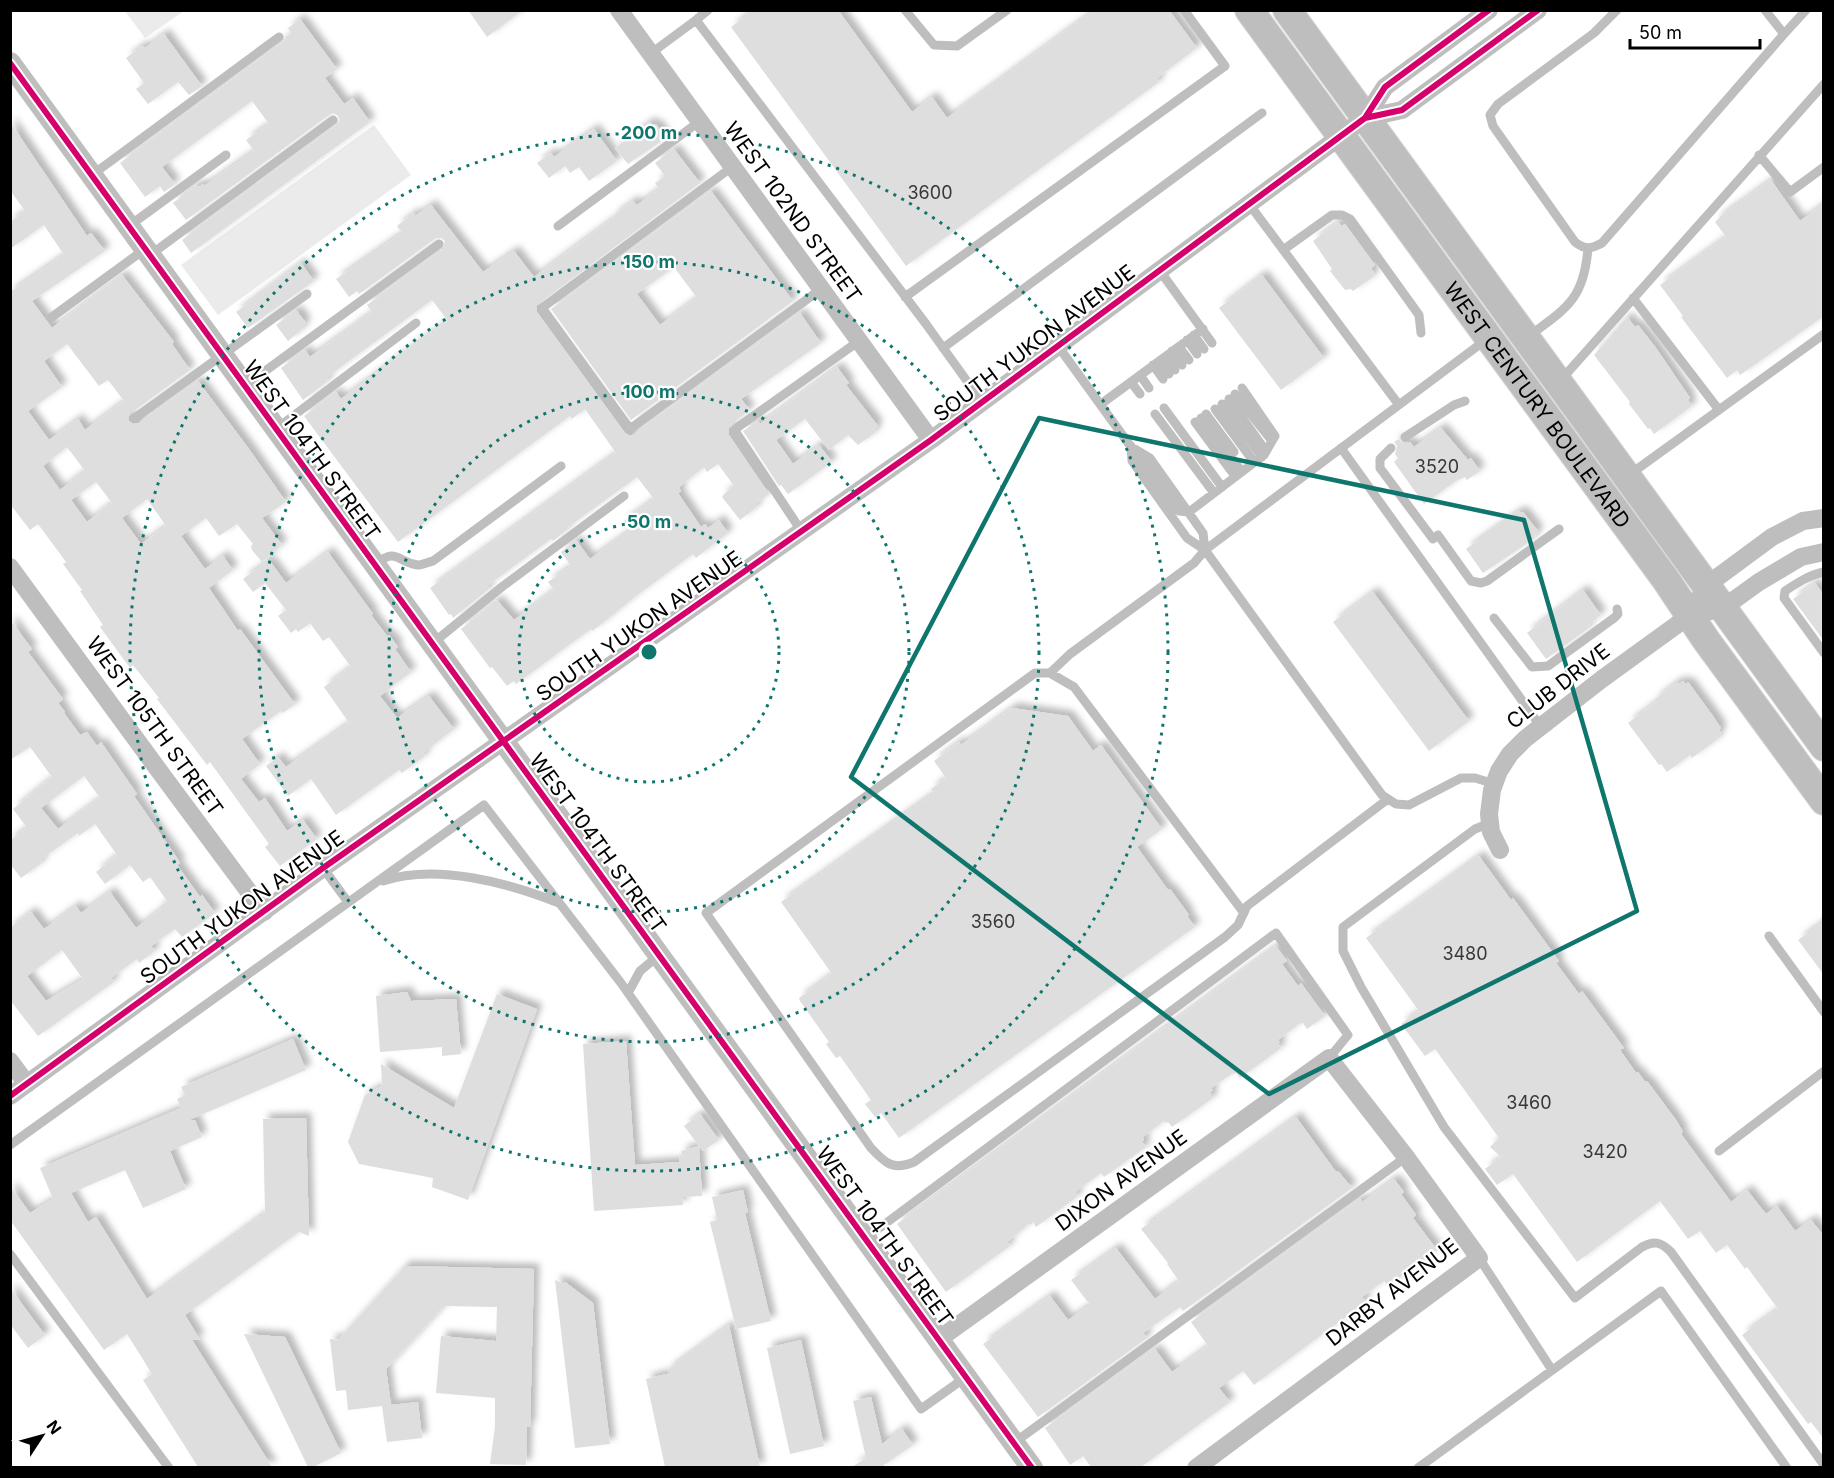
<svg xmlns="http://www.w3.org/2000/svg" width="1834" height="1478" viewBox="0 0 1834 1478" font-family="Inter,sans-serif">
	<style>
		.green { fill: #ebebeb }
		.building { fill: #dedede; fill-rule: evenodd; filter: url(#shadow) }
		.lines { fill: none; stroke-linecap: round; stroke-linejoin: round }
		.primary-casing { stroke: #dbdbdb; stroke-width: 30 }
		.service { stroke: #bebebe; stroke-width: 9 }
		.minor { stroke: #bebebe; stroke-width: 18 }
		.tertiary { stroke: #bebebe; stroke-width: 22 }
		.primary { stroke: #bebebe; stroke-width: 28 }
		.cycleway-casing { stroke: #fff; stroke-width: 10 }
		.cycleway { stroke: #d6006c; stroke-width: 6 }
		.marked { fill: none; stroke: #0f766e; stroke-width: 4.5; stroke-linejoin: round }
		.ring { fill: none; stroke: #0f766e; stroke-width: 3; stroke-dasharray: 3 6 }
		.labels { text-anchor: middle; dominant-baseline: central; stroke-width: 4.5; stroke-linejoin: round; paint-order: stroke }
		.number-label { font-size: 18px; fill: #383838 }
		.street-label { font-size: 21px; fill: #000; stroke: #fff }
		.centre { fill: #0f766e; stroke: #fff; stroke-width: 3 }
		.ring-label { font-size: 18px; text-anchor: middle; font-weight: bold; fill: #0f766e; stroke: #fff; stroke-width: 4.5; stroke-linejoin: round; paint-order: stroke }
	</style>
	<defs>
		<filter id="shadow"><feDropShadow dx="5.5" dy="-5.5" stdDeviation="3" flood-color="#0004"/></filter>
	</defs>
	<rect width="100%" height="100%" fill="#fff"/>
	<!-- green -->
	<path class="green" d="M125,11H184L145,38Z
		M374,125L411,175L218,315L181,265Z"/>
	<!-- building -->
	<path class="building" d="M468,10H523L487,37Z
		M754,10H838L912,112L932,97L947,118L1095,10H1169L1197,48L1157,78L1159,82L906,266L731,27Z
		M300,19L337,69L325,78L344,104L353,98L370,122L191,253L182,240L337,125L340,120L338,116L333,113L329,115L186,220L173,203L197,185L199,187L203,184L204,186L254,151L246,140L269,124L252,101L162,167L175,184L164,192L160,186L145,197L120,163L283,42L286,37L291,33L288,28Z
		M164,34L202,86L189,95L178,82L148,104L136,89L144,83L126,58L142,46L145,48Z
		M10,122L87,236L91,233L105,251L32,301L52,328L122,275L174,342L172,344L190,370L131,413L129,416V421L133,424L139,423L198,381L249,449L286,502L262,518L282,545L262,562L252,550L251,546L253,544L237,524L219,536L206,518L181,536L205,569L223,556L233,570L209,588L238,631L240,629L295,704L283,713L281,711L242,739L260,764L241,779L259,802L265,798L287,831L303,820L317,839L280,866L265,847L269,844L210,762L207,765L157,699L159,698L133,665L130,668L100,627L103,625L80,591L82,590L63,564L66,562L38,524L30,530L10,504V292L64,255L44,225L10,249V222L25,211L10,190ZM67,344L99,386L108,380L124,401L85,430L78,419L49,440L28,411L62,387L44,361ZM67,447L85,471L60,490L43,466ZM96,482L112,503L87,522L71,500ZM147,499L166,526L141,544L122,518Z
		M650,122L653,126L656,124L666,138L628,164L615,148Z
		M594,129L617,161L589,181L579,167L570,173L565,166L549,178L537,163L551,153L554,157Z
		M674,149L700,183L536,306L537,312L625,433L630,436L634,434L800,313L821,343L741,399L750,410L734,422L729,428V435L769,494L755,504L757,507L740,520L722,497L724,494L734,486L718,464L707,472L704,467L679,487L681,491L678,493L701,527L705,524L708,528L719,520L728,533L696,558L693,554L636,596L599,626L592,631L591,629L516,684L514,681L507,686L492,667L490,668L461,629L497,600L514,620L554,590L548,582L571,566L561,552L576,540L590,559L631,530L624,521L654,499L637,477L567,528L568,529L553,541L551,539L487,586L489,589L453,618L451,614L449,615L430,588L616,453L585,409L572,419L570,416L398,542L304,416L336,392L341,399L448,321L432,300L326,378L328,381L303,400L281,368L305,350L310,357L345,332L372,312L367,305L443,249L445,241L441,238H436L359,294L357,291L349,297L336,279L402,233L397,226L414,213L415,216L431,205L483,272L514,251L534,277L614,218L613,216L633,201L637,205L659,189L655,183L665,176L655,163Z
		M1771,180L1800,221L1824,204V316L1740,375L1737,370L1727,378L1681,317L1683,316L1660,285L1726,237L1715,222L1721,216Z
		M711,191L793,301L631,420L551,309ZM674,267L697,298L660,325L637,294Z
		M1338,222L1342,226L1345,224L1375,265L1371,268L1374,273L1372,274L1373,277L1353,291L1351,289L1345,290L1330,271L1332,269L1313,241Z
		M301,263L314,281L248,328L236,312Z
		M1262,275L1324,358L1281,390L1219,308Z
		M296,310L306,323L302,326L304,328L288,341L276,325Z
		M1627,317L1635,327L1638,325L1656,348L1690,398L1688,400L1692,406L1654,434L1650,428L1648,429L1629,404L1630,402L1594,355Z
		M837,367L849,383L846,385L878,426L874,429L876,432L858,445L848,435L829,450L805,419L776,440L793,464L819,445L832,462L788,494L781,485L779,486L743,431L758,421L760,424Z
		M1441,428L1468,460L1471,458L1480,471L1467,480L1465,477L1456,481L1424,504L1394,462L1398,458L1395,454L1397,446L1394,442L1399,439L1402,443L1410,442L1414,447Z
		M1519,511L1521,513L1523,512L1538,531L1534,537L1535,538L1483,573L1466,549Z
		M328,552L373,614L371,615L387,636L389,635L398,647L395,649L411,672L380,696L397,718L429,696L454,729L423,753L425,756L402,773L399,770L336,815L311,779L288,796L266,766L278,757L286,767L349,723L324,687L351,667L329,637L323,641L310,623L298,632L296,629L291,633L278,616L286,610L265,583L253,592L243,579L269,560L286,583Z
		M1815,583L1824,595V641L1793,599Z
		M1583,590L1601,615L1587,626L1589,628L1546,659L1527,633Z
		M1373,592L1469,721L1429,751L1333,622Z
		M10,620L32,649L28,652L63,699L58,703L65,712L64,713L80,735L87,732L97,746L101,742L137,794L134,796L177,858L180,863L177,865L200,897L202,895L215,913L182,937L175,929L151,946L155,951L139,963L137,959L111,978L114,982L38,1036L10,1000V928L31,912L44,929L76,906L81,913L110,892L136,928L161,909L159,907L167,901L150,877L143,882L130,865L105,884L96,872L117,855L95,824L79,836L78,833L40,860L42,863L21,878L10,864V840L27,828L13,809L52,777L30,747L10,760ZM84,776L100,798L58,829L41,808ZM62,950L83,979L46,1001L27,976Z
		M1683,681L1686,684L1688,682L1713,716L1721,728L1719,730L1721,733L1717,737L1718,739L1692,758L1690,755L1667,772L1661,764L1659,765L1628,723L1656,702L1654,700L1668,689L1677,682L1679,684Z
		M1012,708L1068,716L1093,751L1101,745L1162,829L1137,847L1168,890L1170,889L1189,915L1187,916L1195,927L899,1138L881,1113L875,1117L865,1104L871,1100L840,1056L836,1058L826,1044L829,1042L800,1001L799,998L832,974L781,902L934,793L931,789L946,778L934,761L959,742L961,745Z
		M1479,856L1511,900L1513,898L1559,961L1556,963L1579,994L1582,991L1624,1048L1620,1050L1636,1073L1638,1072L1645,1082L1647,1081L1676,1120L1683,1132L1681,1134L1731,1202L1747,1190L1766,1214L1777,1206L1795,1231L1811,1220L1824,1236V1439L1811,1422L1808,1424L1742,1335L1778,1309L1747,1267L1745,1269L1727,1245L1716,1253L1700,1231L1688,1239L1660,1201L1577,1262L1513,1174L1497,1185L1485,1169L1501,1157L1490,1147L1499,1138L1435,1049L1425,1056L1401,1024L1419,1011L1366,938Z
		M1824,921V975L1798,940Z
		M1276,946L1287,961L1282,964L1298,986L1301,983L1325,1016L1307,1029L1303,1023L1299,1024L1278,1040L1280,1042L1278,1043L1281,1048L1240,1078L1236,1073L1234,1074L1233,1073L1211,1088L1213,1090L1210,1092L1213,1098L1172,1127L1168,1122L1166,1123L1164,1121L1143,1137L1144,1140L1142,1142L1146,1147L1104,1177L1101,1173L1075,1192L1078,1196L1036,1227L1033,1222L1030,1225L1029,1224L1007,1242L1010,1246L946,1292L897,1224Z
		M407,992L411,1001L456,999L461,1054L442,1056V1047L380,1052L376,996Z
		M497,994L537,1009L468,1200L432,1187L433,1178L359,1164L348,1142L365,1095L382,1086L381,1064L454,1108Z
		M293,1039L306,1070L189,1120H195L202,1137L170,1151L186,1189L143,1208L125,1170L71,1193L88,1222L96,1217L147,1299L265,1213L263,1119L306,1118L309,1236L299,1232L185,1315L200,1340H192L272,1467H198L143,1380L152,1374L127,1334L104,1350L10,1220V1186L30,1213L53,1199L40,1168L181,1108L177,1099L185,1095L181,1087Z
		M626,1041L635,1165L679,1162V1158L683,1157L681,1151L699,1146L684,1126L700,1114L719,1140L703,1151L699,1146L702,1196L682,1197L683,1205L594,1211L583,1044Z
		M1296,1117L1336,1172L1338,1171L1352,1188L1183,1311L1180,1307L1143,1333L1147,1338L1038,1417L983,1344L1050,1296L1068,1320L1090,1305L1071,1280L1116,1248L1155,1299L1179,1281L1167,1264L1168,1263L1141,1229Z
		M1394,1179L1404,1192L1401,1194L1416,1215L1413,1218L1437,1250L1388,1286L1384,1281L1362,1297L1366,1302L1254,1385L1243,1371L1219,1388L1230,1402L1141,1467H1091L1083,1456L1070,1465L1045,1428L1155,1349L1172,1372L1208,1346L1191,1322L1360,1199L1362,1202Z
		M743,1190L748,1213H745L771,1321L736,1329L710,1222L717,1220L712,1197Z
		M405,1266L534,1269L530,1427H527L526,1465L490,1464L495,1427V1398L436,1393L441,1336L496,1341L497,1307L444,1306L386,1369L391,1405L418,1402L422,1438L387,1442L382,1406L348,1410L346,1390L336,1391L330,1339L338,1340Z
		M555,1280L564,1284L565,1282L593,1303L610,1444L575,1448Z
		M10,1288L45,1335L28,1348L10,1324Z
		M729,1325L760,1467H665L646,1379L671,1373L667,1370Z
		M244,1334L285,1337L341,1453L313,1467H308Z
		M801,1340L824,1446L790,1454L767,1348Z
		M871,1397L882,1444L902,1429L913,1445L881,1467H852L866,1458L853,1401Z"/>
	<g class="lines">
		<defs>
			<g id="primary">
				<path id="s1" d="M1249,10L1666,580L1706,640L1824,801"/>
				<path d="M1287,10L1824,747"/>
			</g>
		</defs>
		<!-- primary casing -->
		<use href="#primary" class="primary-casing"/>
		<!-- service -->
		<path class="service" d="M708,10L696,20L926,324L982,402
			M905,10L934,45L957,46L1007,10
			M1617,10L1594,33L1498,104L1490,115L1493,126L1575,242C1585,250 1591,249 1602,243L1784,34L1806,10
			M1765,10L1784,34
			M650,54L696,20
			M1759,155L1790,192L1824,167
			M732,167L542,308L630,429L821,289
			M92,175L279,37
			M1249,204L1399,405
			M129,226L226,155
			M558,226L700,121
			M1283,250L1332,215H1342L1350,219L1419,315L1421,333
			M150,255L333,120
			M1160,271L1212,343
			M905,297L1225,66L1184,10
			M1633,298L1719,410
			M52,317L145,249
			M1194,335L1204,349
			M1529,336C1567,308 1584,299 1588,248
			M1187,340L1197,354
			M1058,346L1173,505L1179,511L1189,512L1264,455L1275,436L1242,388
			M1179,347L1189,360
			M943,348L1262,113
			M1172,351L1182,365
			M1165,357L1175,370
			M1159,361L1169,374
			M1153,365L1163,379
			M1140,375L1149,388
			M1560,381L1824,84
			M1131,382L1140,394
			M246,385L439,244
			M1235,394L1272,441
			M1229,399L1266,451
			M1101,404L1203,329
			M1222,404L1262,457
			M1164,408L1222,487
			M1215,409L1254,462
			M1155,414L1214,493
			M1206,414L1234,452
			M135,418L307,294
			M1201,418L1242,472
			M1195,422L1235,476
			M276,429L416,323
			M1405,437L1454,405L1465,401
			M1131,446L1132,461L1187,538L1205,550L1382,795L1396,804L1409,805L1461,778H1475L1495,784
			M1341,448L1541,727
			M1391,448L1380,459V468L1433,539
			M1135,449L1150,458L1203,533L1205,550
			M1629,475L1824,334
			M802,532L735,431L738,427L859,341
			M1438,535L1471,581L1481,583L1487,581L1559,529
			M375,564C398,547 396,562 418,565C422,565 428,562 433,561L561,466
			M1824,572C1809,575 1797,583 1785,591L1784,598L1824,653
			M1494,618L1532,667L1548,666L1614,618L1618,614L1617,609
			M433,643L503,586L624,496
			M1050,673L1070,654L1194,563L1205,550L1487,339
			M1490,823L1475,829L1343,927V951L1361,987L1444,1127L1575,1298L1642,1247C1654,1240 1661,1242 1671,1252L1824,1465
			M323,868L348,902
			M383,881C436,863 509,883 559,903
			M1244,913L1074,687L1050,673H1035L706,913L871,1148C885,1163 893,1171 914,1162L1225,937L1238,925L1247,906L1388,799
			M1769,936L1824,1012
			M628,993L640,971L658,956
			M10,1145L484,805L621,983L921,1409L966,1377
			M1719,1151L1824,1071
			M866,1238L1276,933L1348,1035L1329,1058
			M10,1254L169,1468
			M1479,1258L1552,1370
			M1015,1442L1406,1157
			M1418,1468L1661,1291L1787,1468"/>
		<!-- minor -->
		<path class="minor" d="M619,10L931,440
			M1365,118L1402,110L1538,10
			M10,567L160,772L264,912
			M1689,616L1707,585L1772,537L1803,521L1824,518
			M1500,850L1491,832L1489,814L1492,790L1499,771L1510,754L1525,739L1602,679L1689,616L1723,608L1759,582L1801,557L1824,552
			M10,1061L27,1084
			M10,1096L323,868L931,440L1365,118L1385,87L1489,10
			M939,1339L1329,1058L1406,1157L1479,1258L1196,1468"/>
		<!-- tertiary -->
		<path class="tertiary" d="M10,63L1032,1468"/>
		<!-- primary -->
		<use href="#primary" class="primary"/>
		<defs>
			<path id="cycleway" d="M10,63L1032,1468
				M1365,118L1402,110L1538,10
				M10,1096L323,868L931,440L1365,118L1385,87L1489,10"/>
		</defs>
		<!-- cycleway casing -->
		<use href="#cycleway" class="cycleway-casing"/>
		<!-- cycleway -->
		<use href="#cycleway" class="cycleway"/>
	</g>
	<!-- marked area -->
	<path class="marked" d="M1039,418L1524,520L1637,911L1269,1094L851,777Z"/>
	<!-- distance rings -->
	<g class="ring">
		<circle cx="649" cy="652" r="130"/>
		<circle cx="649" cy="652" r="260"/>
		<circle cx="649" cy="652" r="390"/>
		<circle cx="649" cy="652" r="519"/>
	</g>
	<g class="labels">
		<!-- number labels -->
		<g class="number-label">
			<text x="930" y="192">3600</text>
			<text x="1437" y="466">3520</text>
			<text x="993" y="921">3560</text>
			<text x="1465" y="953">3480</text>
			<text x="1529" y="1102">3460</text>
			<text x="1605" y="1151">3420</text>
		</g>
		<!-- street labels -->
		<g class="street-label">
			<text transform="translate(793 212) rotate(54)">WEST 102ND STREET</text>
			<text transform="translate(1034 343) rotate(-37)">SOUTH YUKON AVENUE</text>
			<text stroke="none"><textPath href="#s1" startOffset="489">WEST CENTURY BOULEVARD</textPath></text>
			<text transform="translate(312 450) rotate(54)">WEST 104TH STREET</text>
			<text transform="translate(639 626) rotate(-35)">SOUTH YUKON AVENUE</text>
			<text transform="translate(1558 686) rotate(-38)">CLUB DRIVE</text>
			<text transform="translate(155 726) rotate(54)">WEST 105TH STREET</text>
			<text transform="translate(598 843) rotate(54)">WEST 104TH STREET</text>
			<text transform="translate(242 907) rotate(-36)">SOUTH YUKON AVENUE</text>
			<text transform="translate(1121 1180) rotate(-36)">DIXON AVENUE</text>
			<text transform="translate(885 1236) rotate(54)">WEST 104TH STREET</text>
			<text transform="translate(1392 1292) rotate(-38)">DARBY AVENUE</text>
		</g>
	</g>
	<circle cx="649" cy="652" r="9" class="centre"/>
	<g class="ring-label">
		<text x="649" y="139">200 m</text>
		<text x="649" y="268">150 m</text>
		<text x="649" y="398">100 m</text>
		<text x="649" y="528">50 m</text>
	</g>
	<!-- border -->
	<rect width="1834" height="1478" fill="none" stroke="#000000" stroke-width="24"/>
	<!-- north arrow -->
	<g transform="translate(42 1436) rotate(54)" stroke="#ffffff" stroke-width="4.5" paint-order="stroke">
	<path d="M0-4.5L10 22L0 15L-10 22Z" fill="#000000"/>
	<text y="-9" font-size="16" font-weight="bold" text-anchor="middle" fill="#000000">N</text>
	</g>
	<!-- scale -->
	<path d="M1630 39v9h130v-9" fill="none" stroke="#000000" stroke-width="3"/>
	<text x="1639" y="39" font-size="18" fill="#000000" stroke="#ffffff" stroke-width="4.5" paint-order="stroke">50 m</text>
</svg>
